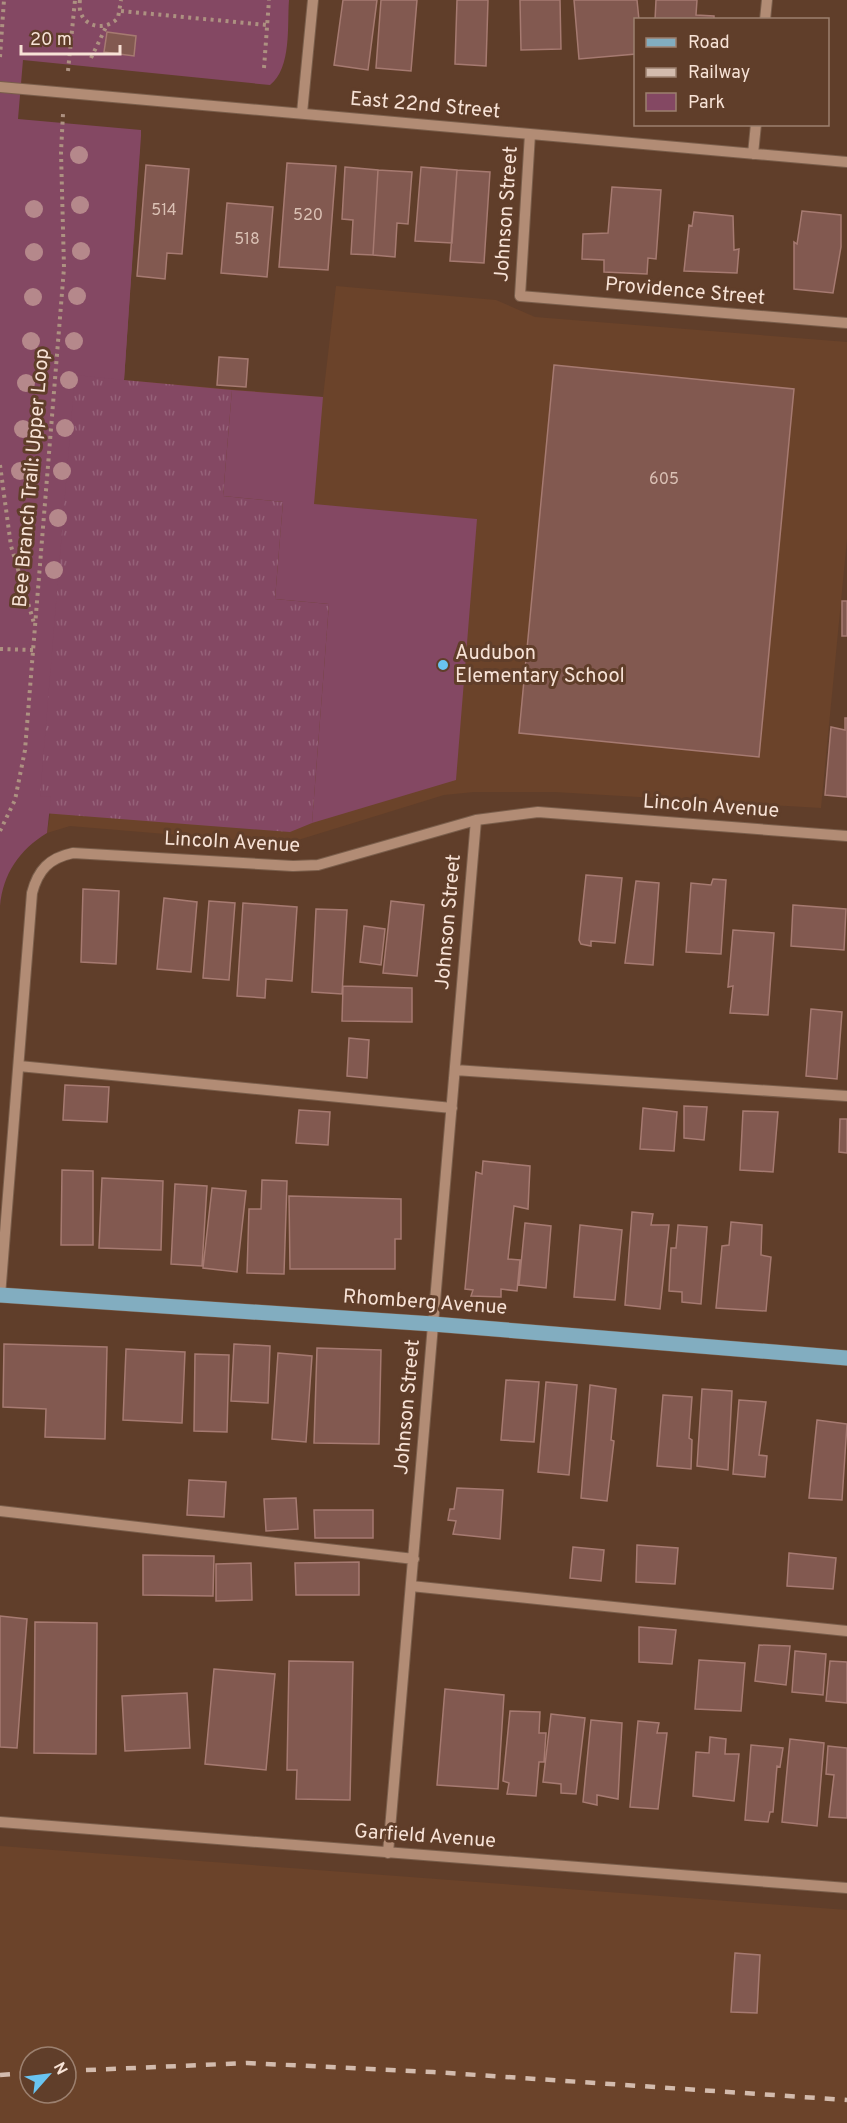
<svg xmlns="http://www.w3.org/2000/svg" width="847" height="2123" viewBox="0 0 847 2123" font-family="Overpass,sans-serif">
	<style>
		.built { fill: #6b432a; fill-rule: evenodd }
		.grass { fill: url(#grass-tufts) }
		.green { fill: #844863 }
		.building { fill: #825950; stroke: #a67a71; stroke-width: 1.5 }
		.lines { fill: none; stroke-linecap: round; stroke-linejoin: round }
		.minor-casing { stroke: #7a5e4b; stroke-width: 12 }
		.major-casing { stroke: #7a5e4b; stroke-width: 16 }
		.path { stroke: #ad9181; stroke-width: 4; stroke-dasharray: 3 4.5; stroke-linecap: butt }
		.minor { stroke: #b28c75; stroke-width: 10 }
		.major { stroke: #82adc0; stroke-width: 15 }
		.rail { stroke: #d3bbad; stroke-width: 4.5; stroke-dasharray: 10 10; stroke-linecap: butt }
		.tree { fill: #b5888b }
		.poi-dot { fill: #69c4f1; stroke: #603e2a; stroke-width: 2 }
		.labels { text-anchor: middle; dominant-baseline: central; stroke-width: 6; stroke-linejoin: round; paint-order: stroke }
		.number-label { font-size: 16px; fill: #dac0b4 }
		.street-label { font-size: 20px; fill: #f7e2d6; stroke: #603e2a }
		.poi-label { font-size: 20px; fill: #f7e2d6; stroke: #603e2a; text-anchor: start }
	</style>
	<defs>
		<pattern id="grass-tufts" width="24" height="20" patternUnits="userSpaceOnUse" patternTransform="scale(1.5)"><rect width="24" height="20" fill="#844863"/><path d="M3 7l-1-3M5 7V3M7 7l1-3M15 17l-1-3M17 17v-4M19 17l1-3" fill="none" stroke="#966279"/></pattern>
	</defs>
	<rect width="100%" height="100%" fill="#603e2a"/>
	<!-- built -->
	<path class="built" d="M336,286L496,300L535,317L847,342V539L821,808L555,792H474L444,795L285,844L70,826L47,833L124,380L323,397Z
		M0,1846L847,1910V2123H0ZM30,2057H66V2093H30Z"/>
	<!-- grass -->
	<path class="grass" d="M140,142L124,380L232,390L223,496L283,502L275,599L329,604L312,823L290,832L30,812L67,365Z"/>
	<!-- green -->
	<path class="green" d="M0,0H289C287,25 292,68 270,85L23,60L18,119L141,130V136L124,380L75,375L40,796L51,797L47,833C19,850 3,874 0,906Z
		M232,390L323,397L314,504L477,519L456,780L312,823L329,604L275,599L283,502L223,496Z"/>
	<!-- building -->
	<path class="building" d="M343,0H377L368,70L334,65Z
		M381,0H417L411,71L376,68Z
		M457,0H488L486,66L455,64Z
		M520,0H560L561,49L521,50Z
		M574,0H637L639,20H636V54L579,59Z
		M656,0H697L696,15L714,16V20H655Z
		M107,32L136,36L134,56L104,52Z
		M287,163L336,166L328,270L279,267Z
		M146,165L189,169L182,254L167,253L165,279L137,276Z
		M345,167L378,170L373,255L351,254L353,220L342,219Z
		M421,167L457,170L452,243L415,241Z
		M378,170L412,172L408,224L397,223L395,257L373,255Z
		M457,170L490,172L484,263L450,261Z
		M612,187L661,190L656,259L648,258L647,274L604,272V260L582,259L583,234L608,233Z
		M227,203L273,207L267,277L221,273Z
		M802,211L841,215V247L833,293L794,289V242L797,244Z
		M694,212L733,216L734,250L739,249L737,273L684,271L689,225L692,226Z
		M219,357L248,359L246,387L217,385Z
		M554,365L794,389L759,757L519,733Z
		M842,601H847V636H842Z
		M845,718H847V797L825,795L831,727L845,730Z
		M586,875L622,878L615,943L591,941V946L581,944L579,940Z
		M713,879L726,880L721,954L686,952L691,883L711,885Z
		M636,881L659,883L653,965L625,963Z
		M83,889L119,891L116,964L81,962Z
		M164,898L197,902L191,972L157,969Z
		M209,901L235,903L229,980L203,978Z
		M391,901L424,905L417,976L383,973Z
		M243,903L297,907L292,981L266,979L265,998L237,996Z
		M793,905L846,909L844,950L791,946Z
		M316,909L347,910L342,994L312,992Z
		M364,926L385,929L381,965L360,962Z
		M733,930L774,933L768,1015L730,1013L733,986L728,987Z
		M343,986L412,988V1022L342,1021Z
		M811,1009L842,1012L837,1079L806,1076Z
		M349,1038L369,1040L367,1078L347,1076Z
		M65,1085L109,1087L107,1122L63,1120Z
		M684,1106L707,1107L704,1140L684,1138Z
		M643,1108L677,1112L674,1151L640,1149Z
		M299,1110L330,1112L328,1145L296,1143Z
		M743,1111L778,1112L773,1172L740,1170Z
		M840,1119H847V1153L839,1152Z
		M483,1161L530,1166L528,1209L514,1206L508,1259L520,1260L517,1291L501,1289V1297L471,1296L473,1290L465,1289L476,1172L482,1174Z
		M62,1170L93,1171V1245H61Z
		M102,1178L163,1181L161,1250L99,1248Z
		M262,1180L287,1181L284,1274L247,1273L249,1209H261Z
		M175,1184L207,1186L202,1266L171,1264Z
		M212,1188L246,1191L237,1272L203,1268Z
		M289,1196L401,1199V1239H395V1269H290Z
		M632,1212L653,1214L651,1225H669L660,1309L625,1305Z
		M731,1222L762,1225L761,1255L771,1257L766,1311L716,1308L722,1246L729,1245Z
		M525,1223L551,1226L546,1288L519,1285Z
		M580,1225L622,1230L615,1300L574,1297Z
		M678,1225L707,1227L701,1304L682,1302V1292L669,1291L671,1248H676Z
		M4,1344L107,1347L105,1439L45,1437L46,1409L3,1407Z
		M234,1344L270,1346L268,1403L231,1401Z
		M317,1348L381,1350L379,1444L314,1443Z
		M126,1349L185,1352L182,1423L123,1420Z
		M278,1353L312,1356L306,1442L272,1439Z
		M195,1354L229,1355L227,1432L194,1431Z
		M506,1380L539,1382L534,1442L501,1440Z
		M546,1382L577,1385L569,1475L538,1472Z
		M590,1385L616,1389L611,1440L614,1441L607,1501L581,1498Z
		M702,1389L732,1391L728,1470L697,1466Z
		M663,1395L692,1397L689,1438L692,1440L691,1469L657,1466Z
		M739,1400L766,1402L759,1455L767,1456L765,1477L733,1474Z
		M817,1420L847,1424L842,1500L809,1498Z
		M189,1480L226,1482L224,1517L187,1515Z
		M457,1488L503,1490L500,1539L453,1534L456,1521L448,1520L450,1509H454Z
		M296,1498L298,1529L266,1531L264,1499Z
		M314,1510H373V1538H315Z
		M637,1545L678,1548L675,1584L636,1582Z
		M573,1547L604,1550L601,1581L570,1578Z
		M789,1553L836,1558L833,1589L787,1586Z
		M143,1555L214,1556L213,1596L143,1595Z
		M359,1562V1595H296L295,1563Z
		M251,1563L252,1600L216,1601V1564Z
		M0,1616L27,1619L17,1748L0,1747Z
		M35,1622L97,1623L96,1754L34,1753Z
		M639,1627L676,1630L672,1664L639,1662Z
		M759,1645L790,1646L786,1685L755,1681Z
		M795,1651L826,1654L823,1695L792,1692Z
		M699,1660L745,1663L741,1711L695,1709Z
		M289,1661L353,1662L350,1800L296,1799L297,1770H287Z
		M830,1661L847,1662V1703L826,1701Z
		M214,1669L275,1674L266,1770L205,1764Z
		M445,1689L504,1695L498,1789L437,1785Z
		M187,1693L190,1748L125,1751L122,1696Z
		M510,1711L540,1712L539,1733H546L544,1762H539L536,1796L507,1794L509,1783L503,1781Z
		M551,1714L585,1718L576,1794L561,1793V1784L543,1782Z
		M591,1720L622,1723L618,1799L597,1795V1805L583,1802Z
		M638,1721L659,1723L657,1733H667L658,1809L630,1807Z
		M710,1737L726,1739L725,1754H739L734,1801L693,1796L696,1752L709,1753Z
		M790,1739L824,1743L817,1826L782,1822Z
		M751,1745L783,1748L780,1767L777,1766L773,1812H770L768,1822L745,1820Z
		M828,1746L847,1748V1818L829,1817L834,1775L826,1774Z
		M735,1953L760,1955L757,2013L731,2012Z"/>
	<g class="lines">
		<defs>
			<path id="minor" d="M765,20L767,0
				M0,87L847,162
				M302,113L313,0
				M530,134L520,296L847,323
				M753,154L756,124
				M19,1066L452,1108
				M455,1070L847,1096
				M0,1296L32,893C38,870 49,858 73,853L293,866L318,865L476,820L538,812L847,836
				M0,1511L414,1559
				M411,1586L847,1631
				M0,1822L847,1888
				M388,1853L476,820"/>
			<path id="major" d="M0,1295L433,1324L847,1358"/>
		</defs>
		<!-- minor casing -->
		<use href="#minor" class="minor-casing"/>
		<!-- major casing -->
		<use href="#major" class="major-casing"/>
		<!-- path -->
		<path class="path" d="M80,0C76,25 102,34 118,18L121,0
			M121,11L267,25
			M0,57L4,0
			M91,58L106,27
			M264,68L269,0
			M68,71L75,0
			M0,465L11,546L34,623
			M0,649L33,650
			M0,831L15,800L25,750L64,268L61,152L63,114"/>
		<!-- minor -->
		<use href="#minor" class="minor"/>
		<!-- major -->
		<use href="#major" class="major"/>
		<!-- rail -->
		<path class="rail" d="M66,2071L247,2063L433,2072L847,2100
			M0,2075L30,2073"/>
	</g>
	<!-- trees -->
	<g class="tree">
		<circle cx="79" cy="155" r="9"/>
		<circle cx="80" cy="205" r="9"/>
		<circle cx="34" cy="209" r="9"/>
		<circle cx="81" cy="251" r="9"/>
		<circle cx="34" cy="252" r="9"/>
		<circle cx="77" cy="296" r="9"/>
		<circle cx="33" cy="297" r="9"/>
		<circle cx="31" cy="341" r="9"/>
		<circle cx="74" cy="341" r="9"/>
		<circle cx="69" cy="380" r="9"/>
		<circle cx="26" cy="383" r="9"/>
		<circle cx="65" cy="428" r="9"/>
		<circle cx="23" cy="429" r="9"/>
		<circle cx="20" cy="471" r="9"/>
		<circle cx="62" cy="471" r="9"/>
		<circle cx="58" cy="518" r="9"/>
		<circle cx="54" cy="570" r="9"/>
	</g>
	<!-- markers -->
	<circle class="poi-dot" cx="443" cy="665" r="6"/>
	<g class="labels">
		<!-- number labels -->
		<g class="number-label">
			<text x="164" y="211">514</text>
			<text x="308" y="216">520</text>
			<text x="247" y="240">518</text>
			<text x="664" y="480">605</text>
		</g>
		<!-- street labels -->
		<g class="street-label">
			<text transform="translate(425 106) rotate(5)">East 22nd Street</text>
			<text transform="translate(507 214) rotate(-86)">Johnson Street</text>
			<text transform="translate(685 292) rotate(5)">Providence Street</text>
			<text transform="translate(32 478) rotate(-85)">Bee Branch Trail: Upper Loop</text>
			<text transform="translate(711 807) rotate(4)">Lincoln Avenue</text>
			<text transform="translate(232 843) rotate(3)">Lincoln Avenue</text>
			<text transform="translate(449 922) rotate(-85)">Johnson Street</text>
			<text transform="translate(425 1303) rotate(4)">Rhomberg Avenue</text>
			<text transform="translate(408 1407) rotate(-85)">Johnson Street</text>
			<text transform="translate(425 1837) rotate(4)">Garfield Avenue</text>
		</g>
		<!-- poi labels -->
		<g class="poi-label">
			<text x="455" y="654">Audubon<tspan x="455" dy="23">Elementary School</tspan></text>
		</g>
	</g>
	<!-- legend -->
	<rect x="634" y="18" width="195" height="108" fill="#603e2a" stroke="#9c806f" stroke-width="1.5"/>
	<rect x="646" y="38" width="30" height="9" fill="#82adc0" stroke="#9c806f" stroke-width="1.5"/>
	<text x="688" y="48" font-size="18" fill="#f7e2d6">Road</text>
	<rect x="646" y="68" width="30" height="9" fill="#d3bbad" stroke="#9c806f" stroke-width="1.5"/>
	<text x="688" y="78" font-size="18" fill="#f7e2d6">Railway</text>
	<rect x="646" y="93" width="30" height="18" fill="#844863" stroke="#9c806f" stroke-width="1.5"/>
	<text x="688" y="108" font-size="18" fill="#f7e2d6">Park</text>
	<!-- north arrow -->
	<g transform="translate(48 2075) rotate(62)"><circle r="28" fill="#603e2a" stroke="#9c806f" stroke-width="1.5"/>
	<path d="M0-4.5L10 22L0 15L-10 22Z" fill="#69c4f1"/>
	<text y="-9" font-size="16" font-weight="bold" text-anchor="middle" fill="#f7e2d6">N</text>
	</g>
	<!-- scale -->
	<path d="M21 45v9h99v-9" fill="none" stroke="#f7e2d6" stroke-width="3"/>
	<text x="30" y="45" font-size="18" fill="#f7e2d6" stroke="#603e2a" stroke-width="4.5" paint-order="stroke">20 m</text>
</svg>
